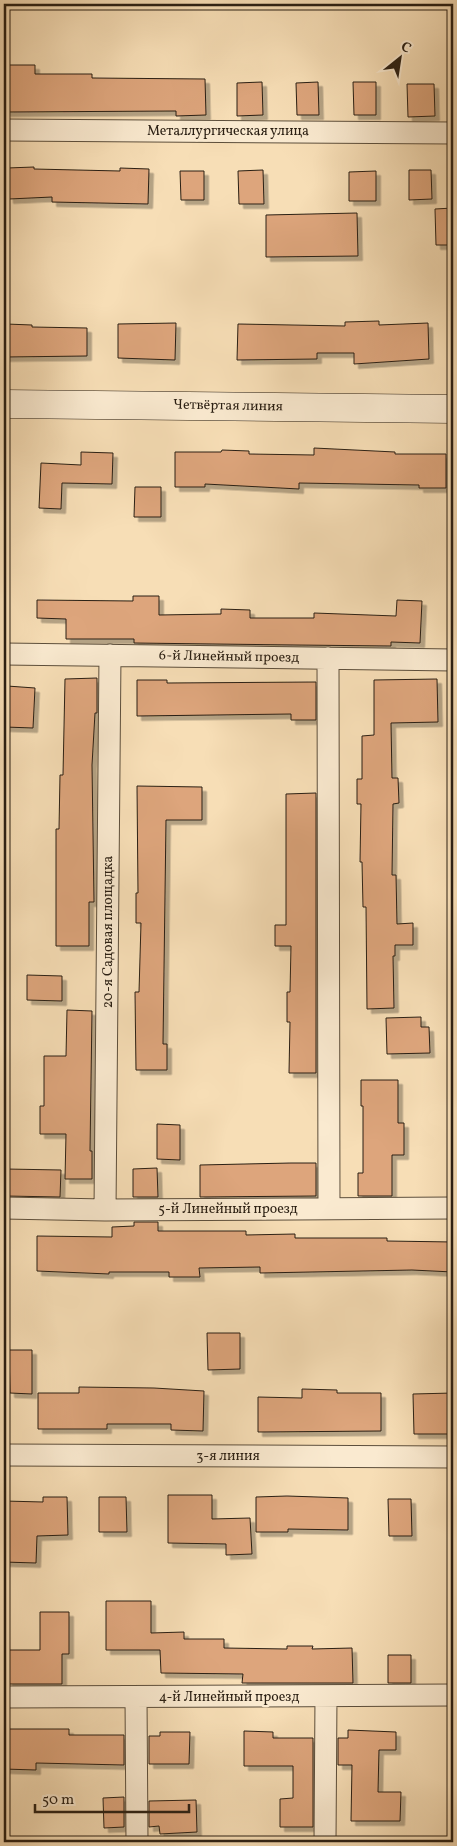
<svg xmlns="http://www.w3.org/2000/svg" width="457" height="1846" viewBox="0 0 457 1846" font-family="Vollkorn,serif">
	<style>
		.building { fill: #dda57b; stroke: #2a1f13; filter: url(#shadow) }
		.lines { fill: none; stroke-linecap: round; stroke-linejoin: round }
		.street-casing { stroke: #5d4f3c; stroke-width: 23 }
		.secondary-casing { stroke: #2a1f13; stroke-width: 29 }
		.street { stroke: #faead0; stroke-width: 21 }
		.secondary { stroke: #faead0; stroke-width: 28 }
		.labels { text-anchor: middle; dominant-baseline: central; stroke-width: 4.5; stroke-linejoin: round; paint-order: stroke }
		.street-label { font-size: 14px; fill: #2a1f13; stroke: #faead0 }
	</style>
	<defs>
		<filter id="shadow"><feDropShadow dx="4.5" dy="4.5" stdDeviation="0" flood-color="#0004"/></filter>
	</defs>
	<rect width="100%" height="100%" fill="#f7deb6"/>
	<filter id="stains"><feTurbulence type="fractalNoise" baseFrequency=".004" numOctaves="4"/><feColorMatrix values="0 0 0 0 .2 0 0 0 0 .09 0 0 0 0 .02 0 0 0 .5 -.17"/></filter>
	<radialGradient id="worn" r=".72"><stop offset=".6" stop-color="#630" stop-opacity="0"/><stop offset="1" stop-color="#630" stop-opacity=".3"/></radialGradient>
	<!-- building -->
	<path class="building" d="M5,65H35V74H92V78L205,79L206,115L176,116V111L6,112Z
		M262,82L263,115L237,116V83Z
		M318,82L319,115H297L296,83Z
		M353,82H376V115H354Z
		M407,84H434L435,116L408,117Z
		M34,167V169L120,171V168L149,169L148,204L52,202V197L9,199L7,168Z
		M263,170L264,204H239L238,171Z
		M409,170H431L432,199L409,200Z
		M180,171H204V200H181Z
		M376,171V201H349V172Z
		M453,208V245H436L435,209Z
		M357,213L358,256L266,257V215Z
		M379,321V325L428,323L429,359L354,364V353H317V359L237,360L238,324L345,326V322Z
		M176,323L175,360L118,358V324Z
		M6,324L32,325V327L87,328V356L5,357Z
		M314,448L395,452V454H446V488H419V485L299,483V489L205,484V487H175V452H221L222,450L249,451V454L314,455Z
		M81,452L113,453L112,484L62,483L61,509L39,508L41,463L81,465Z
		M135,487H161V517H134Z
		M133,596H159V615L221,614V609L250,610V618H314V613L396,616L397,600L422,601L420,643L391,642V646L296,645L134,643V639H66V619L37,618V600L133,601Z
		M97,678V713H95L92,765L94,902H89V946H56V829H59L60,775H63L65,679Z
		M437,679L438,722L391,723L392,778H398L399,803L393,804L392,875H396L397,924L413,923V945H395V956H393L394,1008L367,1009L366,907H363L362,862H360L361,804H357V779H362V736L374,735V680Z
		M137,680H167V683L316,682V720H291V714L137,716Z
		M7,686L35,688L33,728L5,727Z
		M137,786L202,787V820H166L163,1044H167V1070H136L135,992H139L141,923H136V893H138Z
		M316,793V1073H289L290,1022H287V992H290L291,946H275V925H286V794Z
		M27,975L62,976V1001L27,1000Z
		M67,1010L92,1011L90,1151H92V1179H65L66,1134H40V1106H44V1056H66Z
		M421,1017V1027H429L430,1053L387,1054L386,1018Z
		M361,1080H398V1123H404V1155H392V1196H358V1173H363V1106H361Z
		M157,1124L180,1125V1160L157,1159Z
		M291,1163H316V1196L200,1197V1165Z
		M157,1168L158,1197H133V1169Z
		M6,1169L61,1170L60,1197L6,1196Z
		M134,1222H158V1231H246V1235L295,1234V1238H387V1241L453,1242V1272L412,1270L260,1273V1267L199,1268L200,1277H169V1272H109V1274L37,1271V1236L112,1237V1227L134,1226Z
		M207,1333H240V1369L208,1370Z
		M9,1350H32V1394L10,1393Z
		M79,1387L154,1388L204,1391L203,1431L171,1430V1424H107V1429H38V1393H79Z
		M302,1389L337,1390V1393H381V1431L258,1432V1397L302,1398Z
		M453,1393V1434H414L413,1394Z
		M168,1495H212V1519L250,1518L252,1554L226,1555V1544L168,1543Z
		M287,1496L348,1498V1530L288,1529V1532H256V1497Z
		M43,1497H67L68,1535L37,1536L36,1563L4,1562V1501L43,1502Z
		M99,1497H126L127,1532H99Z
		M388,1499H411L412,1536H389Z
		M106,1601H151V1633L184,1632V1639H224V1648L287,1649V1646H313L312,1649L352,1648L353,1683H242L243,1674L161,1673L160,1650H106Z
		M40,1612H69V1654H62V1684H8V1650H40Z
		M388,1655H411V1683H388Z
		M4,1729H69V1735H124V1765L36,1763V1770L4,1769Z
		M348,1730L396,1732V1750H379L378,1792H401L400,1821H351L352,1765H338V1738H348Z
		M244,1731L273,1732V1738H313V1827H280V1799L293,1798V1766H244Z
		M160,1732H190L189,1764H149V1736H160Z
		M124,1797V1827L104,1828L103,1798Z
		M196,1800L197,1832L160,1834L159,1826L149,1827V1801Z"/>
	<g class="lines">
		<defs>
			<path id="street" d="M4,130L453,133
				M4,654L453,660
				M328,658L329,1208
				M4,1208L105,1210L453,1208
				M105,1210L110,655
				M4,1455L453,1457
				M4,1697L453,1695
				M136,1697L137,1842
				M325,1842L326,1696"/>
			<path id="secondary" d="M4,404L453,409"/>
		</defs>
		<!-- street casing -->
		<use href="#street" class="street-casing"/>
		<!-- secondary casing -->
		<use href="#secondary" class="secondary-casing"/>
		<!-- street -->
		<use href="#street" class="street"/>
		<!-- secondary -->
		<use href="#secondary" class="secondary"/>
	</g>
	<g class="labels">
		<!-- street labels -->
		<g class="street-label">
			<text x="228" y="131">Металлургическая улица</text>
			<text transform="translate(228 406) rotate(1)">Четвёртая линия</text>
			<text transform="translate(229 657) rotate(1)">6-й Линейный проезд</text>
			<text transform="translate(108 932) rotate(-90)">20-я Садовая площадка</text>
			<text x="228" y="1209">5-й Линейный проезд</text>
			<text x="228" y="1456">3-я линия</text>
			<text x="229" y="1697">4-й Линейный проезд</text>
		</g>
	</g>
	<!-- margin -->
	<rect width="457" height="1846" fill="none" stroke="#f7deb6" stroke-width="20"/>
	<rect x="5" y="5" width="447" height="1836" fill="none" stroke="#2a1f13" stroke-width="2.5"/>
	<rect x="10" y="10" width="437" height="1826" fill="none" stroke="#2a1f13"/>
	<!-- north arrow -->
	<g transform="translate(400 58) rotate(30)" stroke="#faead0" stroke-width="4" paint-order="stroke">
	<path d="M0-4L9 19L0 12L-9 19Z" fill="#2a1f13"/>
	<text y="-8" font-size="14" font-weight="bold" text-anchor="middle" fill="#2a1f13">С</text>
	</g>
	<!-- scale -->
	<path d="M35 1804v8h154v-8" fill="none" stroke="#2a1f13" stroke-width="2.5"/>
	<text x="42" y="1804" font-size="15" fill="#2a1f13" stroke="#faead0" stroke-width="4" paint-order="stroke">50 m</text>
	<rect width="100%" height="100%" filter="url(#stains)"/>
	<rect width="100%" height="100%" fill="url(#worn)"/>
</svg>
